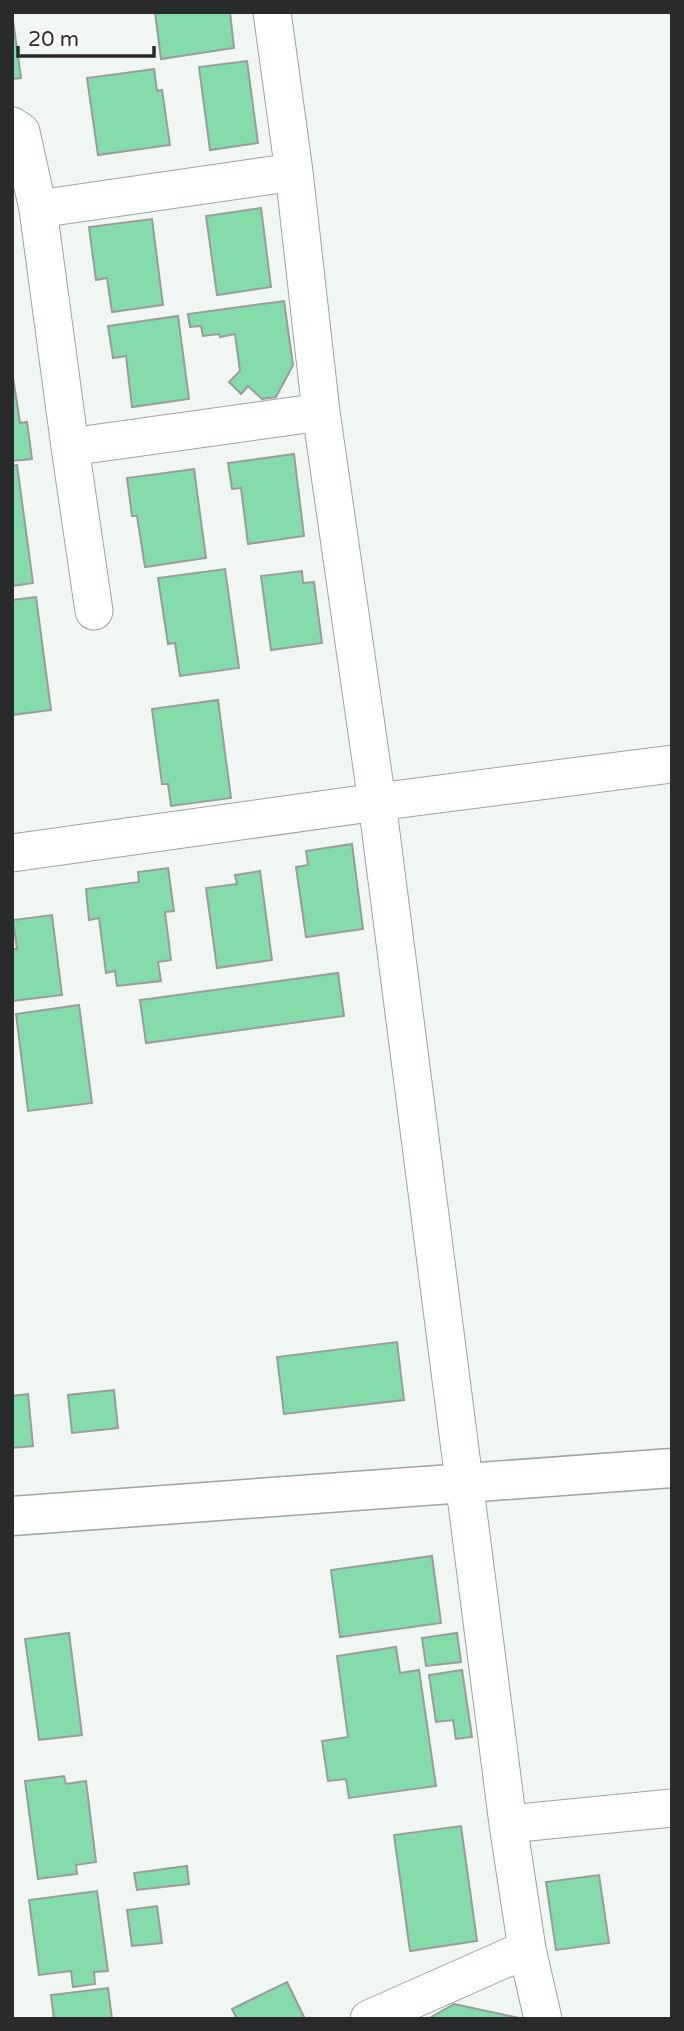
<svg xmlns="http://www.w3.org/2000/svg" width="684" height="2031" viewBox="0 0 684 2031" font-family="'Varela Round',sans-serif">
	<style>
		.building { fill: #86dbab; stroke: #989d9a; stroke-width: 2 }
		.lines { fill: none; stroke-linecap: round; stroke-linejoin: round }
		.minor-casing { stroke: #9ea4a0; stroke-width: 39 }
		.tertiary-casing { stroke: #9ea4a0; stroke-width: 41 }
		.minor { stroke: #fff; stroke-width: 37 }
		.tertiary { stroke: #fff; stroke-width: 38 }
	</style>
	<rect width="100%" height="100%" fill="#f0f6f2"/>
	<!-- building -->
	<path class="building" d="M155,12H230L234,48L161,59Z
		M12,13L21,78L12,79Z
		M247,61L258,143L210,150L199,67Z
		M154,69L157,91L162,90L170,145L98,155L87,78Z
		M261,208L271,287L217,295L206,216Z
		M152,219L163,305L112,312L107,278L96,280L89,227Z
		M284,301L293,365L276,397L262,399L248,386L241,394L229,382L240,371L235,334L220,337L219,334L203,336L201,326L190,327L188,314Z
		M178,316L189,399L132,407L126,356L113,358L108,326Z
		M12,371L20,423L27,422L32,459L12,461Z
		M294,454L304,536L248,544L241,488L232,489L228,463Z
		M17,465L33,583L12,586V466Z
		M194,469L206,558L145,567L137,516H132L127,478Z
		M225,569L239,668L180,676L175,643L168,644L158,578Z
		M302,571L303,583L314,582L322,643L271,650L261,576Z
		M36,597L51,710L12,715V600Z
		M218,700L231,798L171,806L168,784H162L152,709Z
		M352,844L363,929L306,937L296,867L308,865L306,851Z
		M168,868L174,911L165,912L171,960L158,962L161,981L117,986L115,971L106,973L99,918L89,920L86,889L139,882L138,872Z
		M260,871L272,960L217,968L206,888L237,884L235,875Z
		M52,915L62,995L12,1001V949H17L13,920Z
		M338,973L344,1016L146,1043L140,1000Z
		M79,1005L92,1103L28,1111L16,1014Z
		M397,1342L404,1400L284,1414L277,1357Z
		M114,1390L118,1428L72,1433L68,1395Z
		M28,1394L33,1446L12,1448V1396Z
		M432,1556L441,1623L340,1637L331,1570Z
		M69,1633L82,1735L39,1740L25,1639Z
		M457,1633L461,1662L426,1666L422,1638Z
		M396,1647L400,1673L419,1670L436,1786L349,1798L346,1779L328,1781L322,1741L348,1737L337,1656Z
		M462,1670L472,1737L456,1739L453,1720L436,1722L429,1675Z
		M64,1776L66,1784L86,1781L96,1862L76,1865L77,1874L38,1879L25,1781Z
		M461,1826L477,1941L410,1951L394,1835Z
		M187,1866L189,1884L137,1890L134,1873Z
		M599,1875L609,1943L556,1950L546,1882Z
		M97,1891L108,1971L94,1972L95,1984L73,1987L71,1971L39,1975L29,1900Z
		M157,1906L162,1943L132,1946L127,1910Z
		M287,1982L305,2019H237L232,2009Z
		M108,1988L112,2019H54L51,1995Z
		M454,2004L524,2019H428Z"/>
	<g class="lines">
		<defs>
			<path id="minor" d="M272,12L294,172L321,412L377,802L672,764
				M12,126L21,132L38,209L70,447L321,412
				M38,209L294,172
				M70,447L94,611
				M12,853L377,802L508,1824L672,1808
				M527,1949L543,2019
				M369,2019L527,1949L508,1824"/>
			<path id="tertiary" d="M12,1516L672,1468"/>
		</defs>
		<!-- minor casing -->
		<use href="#minor" class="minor-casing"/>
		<!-- tertiary casing -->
		<use href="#tertiary" class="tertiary-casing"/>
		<!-- minor -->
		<use href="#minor" class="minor"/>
		<!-- tertiary -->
		<use href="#tertiary" class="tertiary"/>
	</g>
	<!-- border -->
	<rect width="684" height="2031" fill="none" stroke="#292b2a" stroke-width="28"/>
	<!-- scale -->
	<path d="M18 46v10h136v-10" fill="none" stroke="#292b2a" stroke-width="3.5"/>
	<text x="28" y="46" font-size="21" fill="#292b2a" stroke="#ffffff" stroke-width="5" paint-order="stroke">20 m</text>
</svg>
